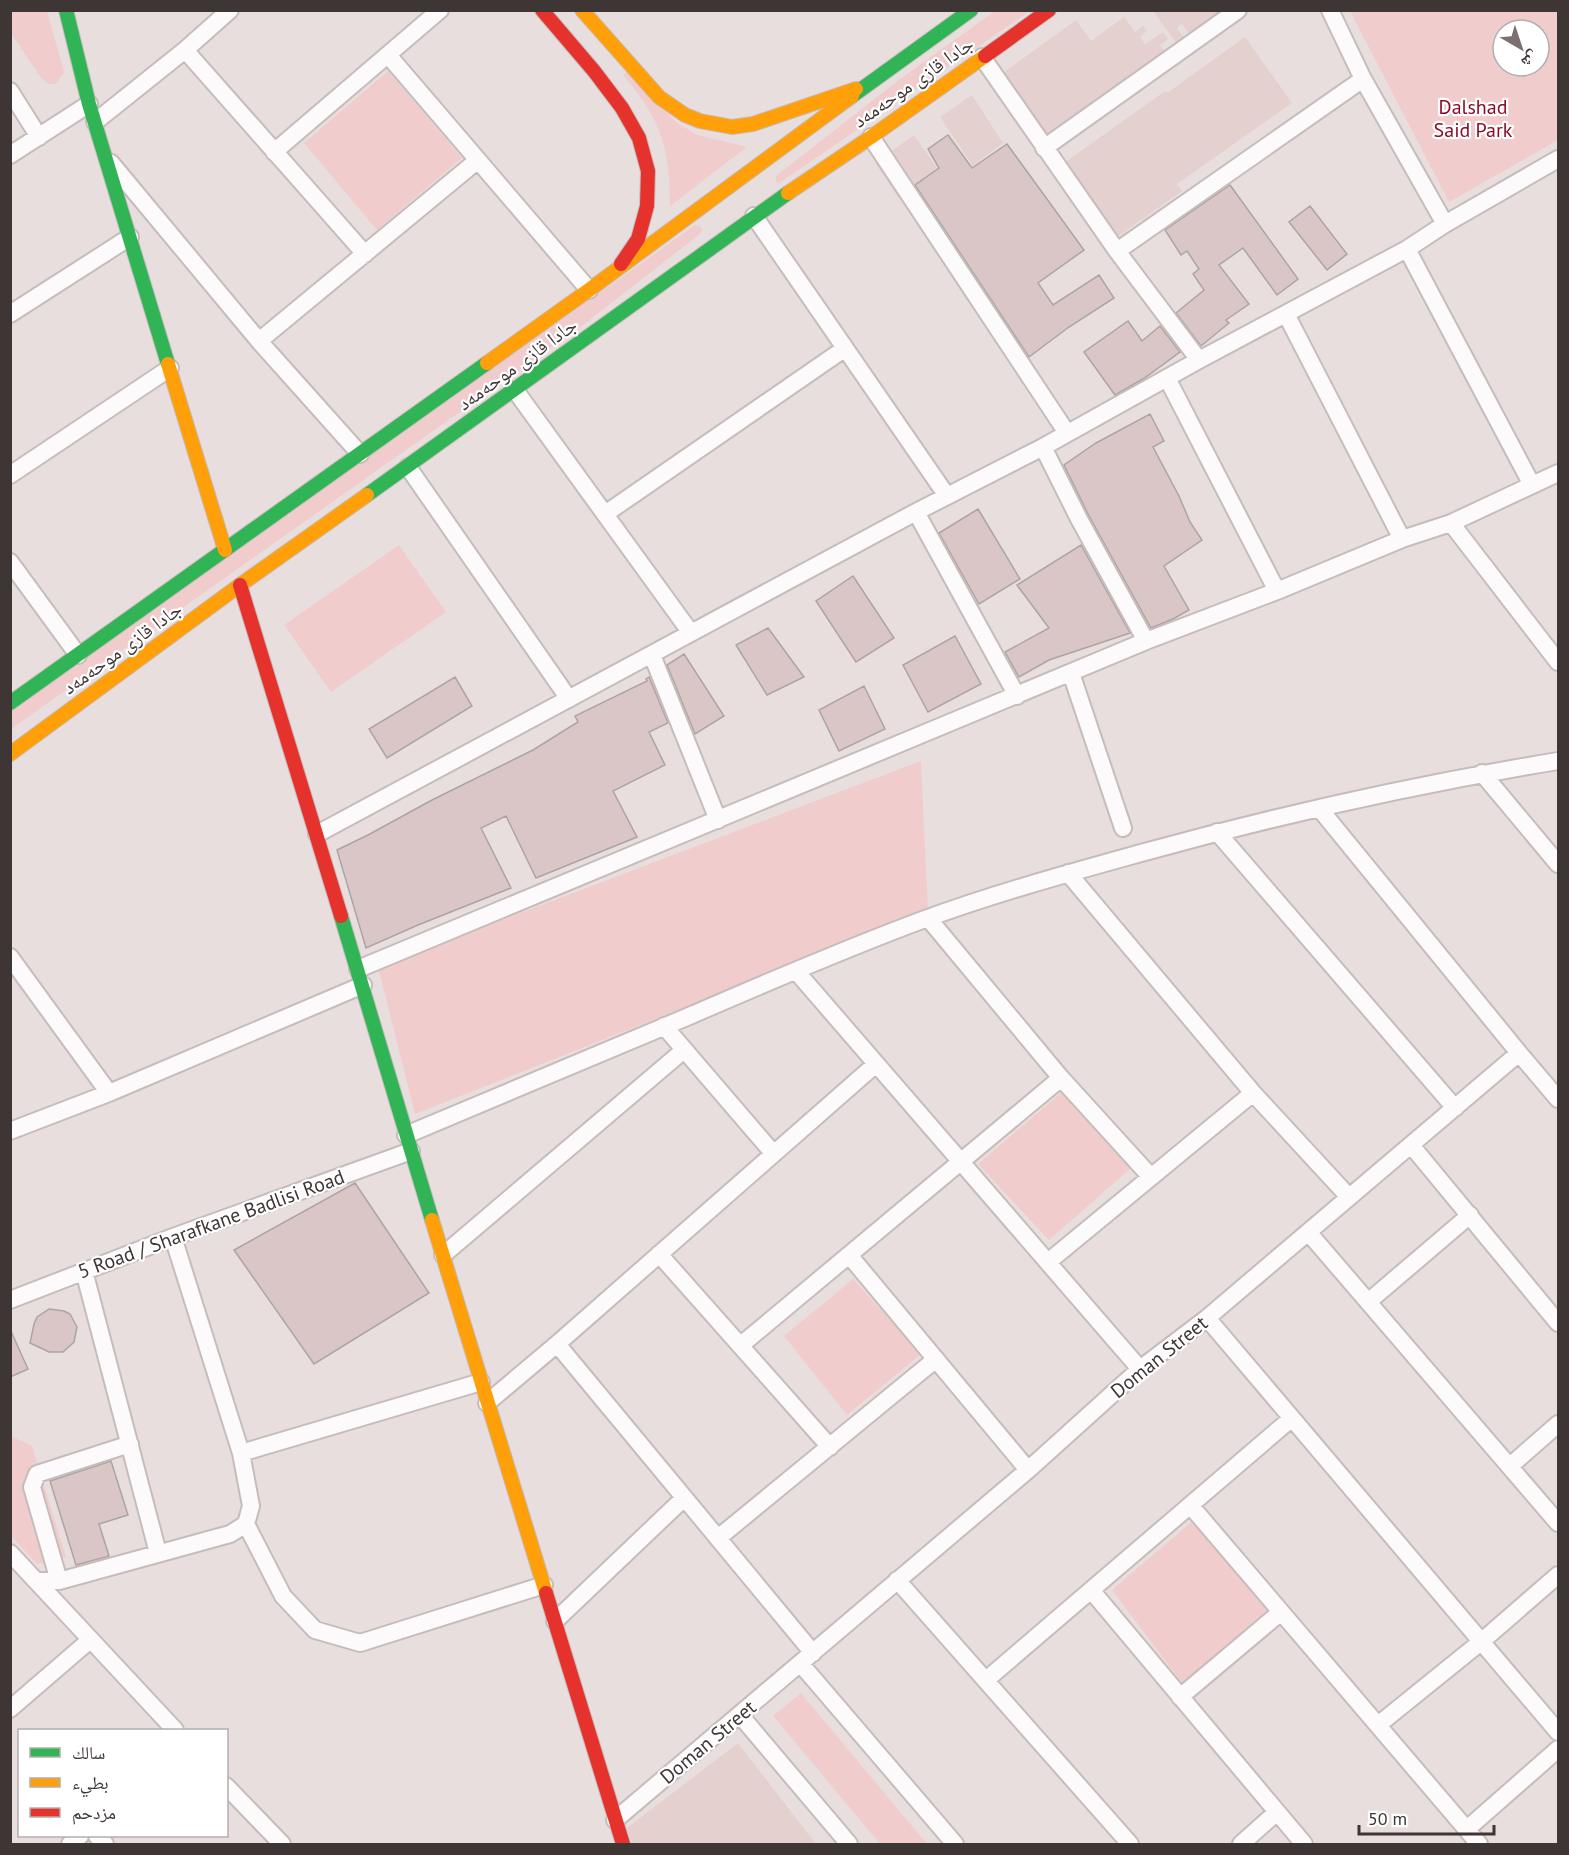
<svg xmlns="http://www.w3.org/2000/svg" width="1569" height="1855" viewBox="0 0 1569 1855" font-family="'PT Sans','Noto Naskh Arabic',sans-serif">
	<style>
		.built { fill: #e5d0d0 }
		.green { fill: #f1cccc; fill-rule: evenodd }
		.building { fill: #dac6c6; stroke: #aca4a4; stroke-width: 1.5 }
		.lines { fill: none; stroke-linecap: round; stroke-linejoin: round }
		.street-casing { stroke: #c6bcbc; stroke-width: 20 }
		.fast-casing { stroke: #c6bcbc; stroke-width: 16 }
		.slow-casing { stroke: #c6bcbc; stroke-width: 16 }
		.jam-casing { stroke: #c6bcbc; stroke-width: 16 }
		.street { stroke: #fcfafa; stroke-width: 16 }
		.fast { stroke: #30b455; stroke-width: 14 }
		.slow { stroke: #ff9f0a; stroke-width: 14 }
		.jam { stroke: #e5322d; stroke-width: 14 }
		.labels { text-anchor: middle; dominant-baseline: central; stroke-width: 4.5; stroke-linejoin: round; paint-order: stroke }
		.street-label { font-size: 20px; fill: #3e3535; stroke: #fff }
		.park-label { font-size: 20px; fill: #890d27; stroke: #fff }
	</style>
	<rect width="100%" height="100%" fill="#e9dede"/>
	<!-- built -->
	<path class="built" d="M1153,11H1235L1192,37L1182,24L1177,28L1184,38L1177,44Z
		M1124,17L1135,32L1143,26L1147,31L1140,37L1145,44L1163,32L1168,39L1160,45L1167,54L1043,144L996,78L1076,20L1091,41Z
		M1245,37L1292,103L1177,184L1182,191L1110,242L1057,168L1165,91L1167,93Z
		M972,95L1003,143L973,166L940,117Z
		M914,135L938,169L898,197L875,163Z
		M738,1743L816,1844H632L627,1828Z"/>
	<!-- green -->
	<path class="green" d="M10,11H47L64,72L56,84H49L41,78L11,33Z
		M995,11H1030L778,184L776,181V176L900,79Z
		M1350,11H1558V140L1449,202ZM1503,30H1539V66H1503Z
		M388,71L462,158L377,230L304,143Z
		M627,72L677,123L698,135L747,147L670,206C670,148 661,119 623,75Z
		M695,225L700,226L702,230L700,234L583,325L11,729L10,710Z
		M399,545L446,612L331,692L284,625Z
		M921,761L928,911L415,1114L378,967Z
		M1062,1092L1131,1168L1049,1240L978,1164Z
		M853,1279L921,1354L847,1415L784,1336Z
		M11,1436L32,1446L66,1557L37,1564L11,1536Z
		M1195,1519L1270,1611L1183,1684L1112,1590Z
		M801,1693L927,1844H880L773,1716Z"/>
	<!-- building -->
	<path class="building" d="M948,135L972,168L1007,144L1084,250L1038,283L1053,305L1099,275L1114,298L1069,327L1029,357L915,185L939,168L928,149Z
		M1230,185L1298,279L1277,295L1243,248L1219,265L1249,304L1226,320L1229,323L1201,346L1176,313L1204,290L1193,274L1199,269L1187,251L1181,255L1165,230Z
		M1310,206L1347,254L1327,270L1289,222Z
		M1128,321L1142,341L1160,326L1180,352L1143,379L1115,395L1084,352Z
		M1150,414L1164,441L1153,447L1179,496L1190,522L1202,540L1164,566L1189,610L1173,619L1151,628L1088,514L1064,465L1096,443Z
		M978,509L1020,579L979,604L939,533Z
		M1081,545L1130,633L1049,660L1019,677L1005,652L1049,628L1017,585Z
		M853,576L894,638L856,662L816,601Z
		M768,628L804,677L767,695L736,645Z
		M955,636L981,684L928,712L903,665Z
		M684,654L724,716L695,734L667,665Z
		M455,677L472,706L387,758L369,729Z
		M649,677L668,723L649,732L665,765L613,791L637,837L536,878L506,816L481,828L511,888L418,925L366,948L337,850L368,835L432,800L533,750L578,722L575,716L647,681L646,679Z
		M864,686L885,729L839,751L819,710Z
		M355,1183L429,1293L314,1364L234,1250Z
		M49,1309L64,1311L70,1314L77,1327L74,1342L63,1352H49L30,1343L34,1324L37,1317Z
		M10,1329L28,1369L10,1377Z
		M111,1461L128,1515L99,1524L109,1556L76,1565L50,1481Z"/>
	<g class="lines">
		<defs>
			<path id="street" d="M1330,10L1363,79L1445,224
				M185,50L365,254
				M388,55L589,290
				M982,57L1117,251L1199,360
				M10,91L39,137
				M95,122L185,50L230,10
				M871,137L1067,433
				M1044,148L1238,10
				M274,152L440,10
				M10,155L89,104
				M111,163L259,341L360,454
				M754,216L947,496
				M1407,249L1532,485
				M1117,251L1363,79
				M10,314L130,237
				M1286,314L1402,539
				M259,341L478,160
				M1167,378L1277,591
				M515,390L691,633
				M1043,447L1079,519L1146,641
				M408,467L569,699
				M10,475L170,368
				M916,512L1017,696
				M605,514L844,349
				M1451,523L1558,662
				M10,562L78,655
				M652,655L718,820
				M1071,673L1123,828
				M1482,773L1558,864
				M1319,808L1519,1053L1558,1099
				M1217,832L1455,1108
				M317,834L916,512L1043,447L1199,360L1407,249L1445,224L1558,159
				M1068,873L1253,1093L1349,1197
				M928,918L1061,1078L1151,1177
				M10,957L109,1093
				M358,969L1146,641L1277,591L1402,539L1451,523L1558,473
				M796,971L1140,1369
				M664,1026L773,1153
				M10,1131L109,1093L363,985
				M406,1135C502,1094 598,1054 694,1014C770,981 847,948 925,919C996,893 1069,873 1141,853C1279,815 1418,784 1558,761
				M1411,1145L1558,1323
				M1308,1232L1558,1523
				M659,1254L830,1447
				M443,1255L684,1050
				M849,1255L1028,1470
				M1048,1262L1253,1093
				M84,1271L158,1553
				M10,1300L173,1237L411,1151
				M1368,1302L1470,1215
				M1207,1318L1558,1732
				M557,1344L813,1653
				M741,1345L1061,1078
				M487,1403L557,1344L876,1064
				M241,1453L481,1382
				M1510,1466L1558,1424
				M1190,1505L1479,1844
				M246,1524L283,1596L315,1630L360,1643L544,1585
				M718,1538L936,1359
				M10,1553L175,1730
				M897,1580L1130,1844
				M37,1581H59L230,1534L246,1524L251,1506L241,1453L173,1237
				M59,1581L32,1487L37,1474L130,1444
				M1091,1590L1304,1844
				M555,1621L684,1498
				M800,1663L955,1844
				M986,1680L1292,1418
				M1180,1697L1281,1612
				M10,1709L90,1640
				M740,1715L849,1844
				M1378,1725L1482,1641L1558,1575
				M226,1786L282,1844
				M615,1820L1028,1470L1140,1369L1207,1318L1519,1053
				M1467,1829L1558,1749
				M97,1836L105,1844
				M70,1844L80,1836
				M1241,1844L1277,1812"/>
			<path id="fast" d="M66,10L89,104L168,364
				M852,96L971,10
				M367,495L788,193
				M10,703L487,363
				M341,916L432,1220"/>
			<path id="slow" d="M582,10L659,97L685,115L700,121L732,127L753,124L856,89
				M788,193L871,137L985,56
				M487,363L589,290L852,96
				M168,364L225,550
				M10,754L240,585L367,495
				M432,1220L546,1593"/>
			<path id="jam" d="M542,10L594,71L622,108L639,138L648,171L647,206L638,239L621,264
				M985,56L1049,10
				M240,585L341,916
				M546,1593L623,1844"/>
		</defs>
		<!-- street casing -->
		<use href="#street" class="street-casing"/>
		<!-- fast casing -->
		<use href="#fast" class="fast-casing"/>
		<!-- slow casing -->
		<use href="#slow" class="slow-casing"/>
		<!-- jam casing -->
		<use href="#jam" class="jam-casing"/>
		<!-- street -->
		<use href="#street" class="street"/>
		<!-- fast -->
		<use href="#fast" class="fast"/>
		<!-- slow -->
		<use href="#slow" class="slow"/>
		<!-- jam -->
		<use href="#jam" class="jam"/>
	</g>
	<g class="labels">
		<!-- street labels -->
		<g class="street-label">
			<text transform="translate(913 82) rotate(-35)">جادا قازی موحەمەد</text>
			<text transform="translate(517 364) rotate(-36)">جادا قازی موحەمەد</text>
			<text transform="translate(122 648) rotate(-36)">جادا قازی موحەمەد</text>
			<text transform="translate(211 1224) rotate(-20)">5 Road / Sharafkane Badlisi Road</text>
			<text transform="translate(1159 1357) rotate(-39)">Doman Street</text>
			<text transform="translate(708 1742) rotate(-40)">Doman Street</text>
		</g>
		<!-- park labels -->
		<g class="park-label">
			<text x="1473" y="107">Dalshad<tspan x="1473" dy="23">Said Park</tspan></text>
		</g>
	</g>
	<!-- border -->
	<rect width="1569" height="1855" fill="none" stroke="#3e3535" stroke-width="24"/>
	<!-- legend -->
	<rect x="18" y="1729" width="210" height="108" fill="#ffffff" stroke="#b2aeae" stroke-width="1.5"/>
	<rect x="30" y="1748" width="30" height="9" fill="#30b455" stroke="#b2aeae" stroke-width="1.5"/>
	<text x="72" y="1759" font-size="18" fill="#3e3535">سالك</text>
	<rect x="30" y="1778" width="30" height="9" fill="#ff9f0a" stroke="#b2aeae" stroke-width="1.5"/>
	<text x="72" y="1789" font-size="18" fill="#3e3535">بطيء</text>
	<rect x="30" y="1808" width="30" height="9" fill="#e5322d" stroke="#b2aeae" stroke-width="1.5"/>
	<text x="72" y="1819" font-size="18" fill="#3e3535">مزدحم</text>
	<!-- north arrow -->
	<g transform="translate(1521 48) rotate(141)"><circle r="28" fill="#ffffff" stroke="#b2aeae" stroke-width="1.5"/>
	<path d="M0-4.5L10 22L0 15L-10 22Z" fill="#7a7070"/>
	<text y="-9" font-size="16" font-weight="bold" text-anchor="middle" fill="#3e3535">ش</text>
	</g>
	<!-- scale -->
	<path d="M1359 1825v9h135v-9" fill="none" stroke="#3e3535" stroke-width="3"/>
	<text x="1368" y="1825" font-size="18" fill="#3e3535" stroke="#ffffff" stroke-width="4.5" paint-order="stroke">50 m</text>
</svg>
